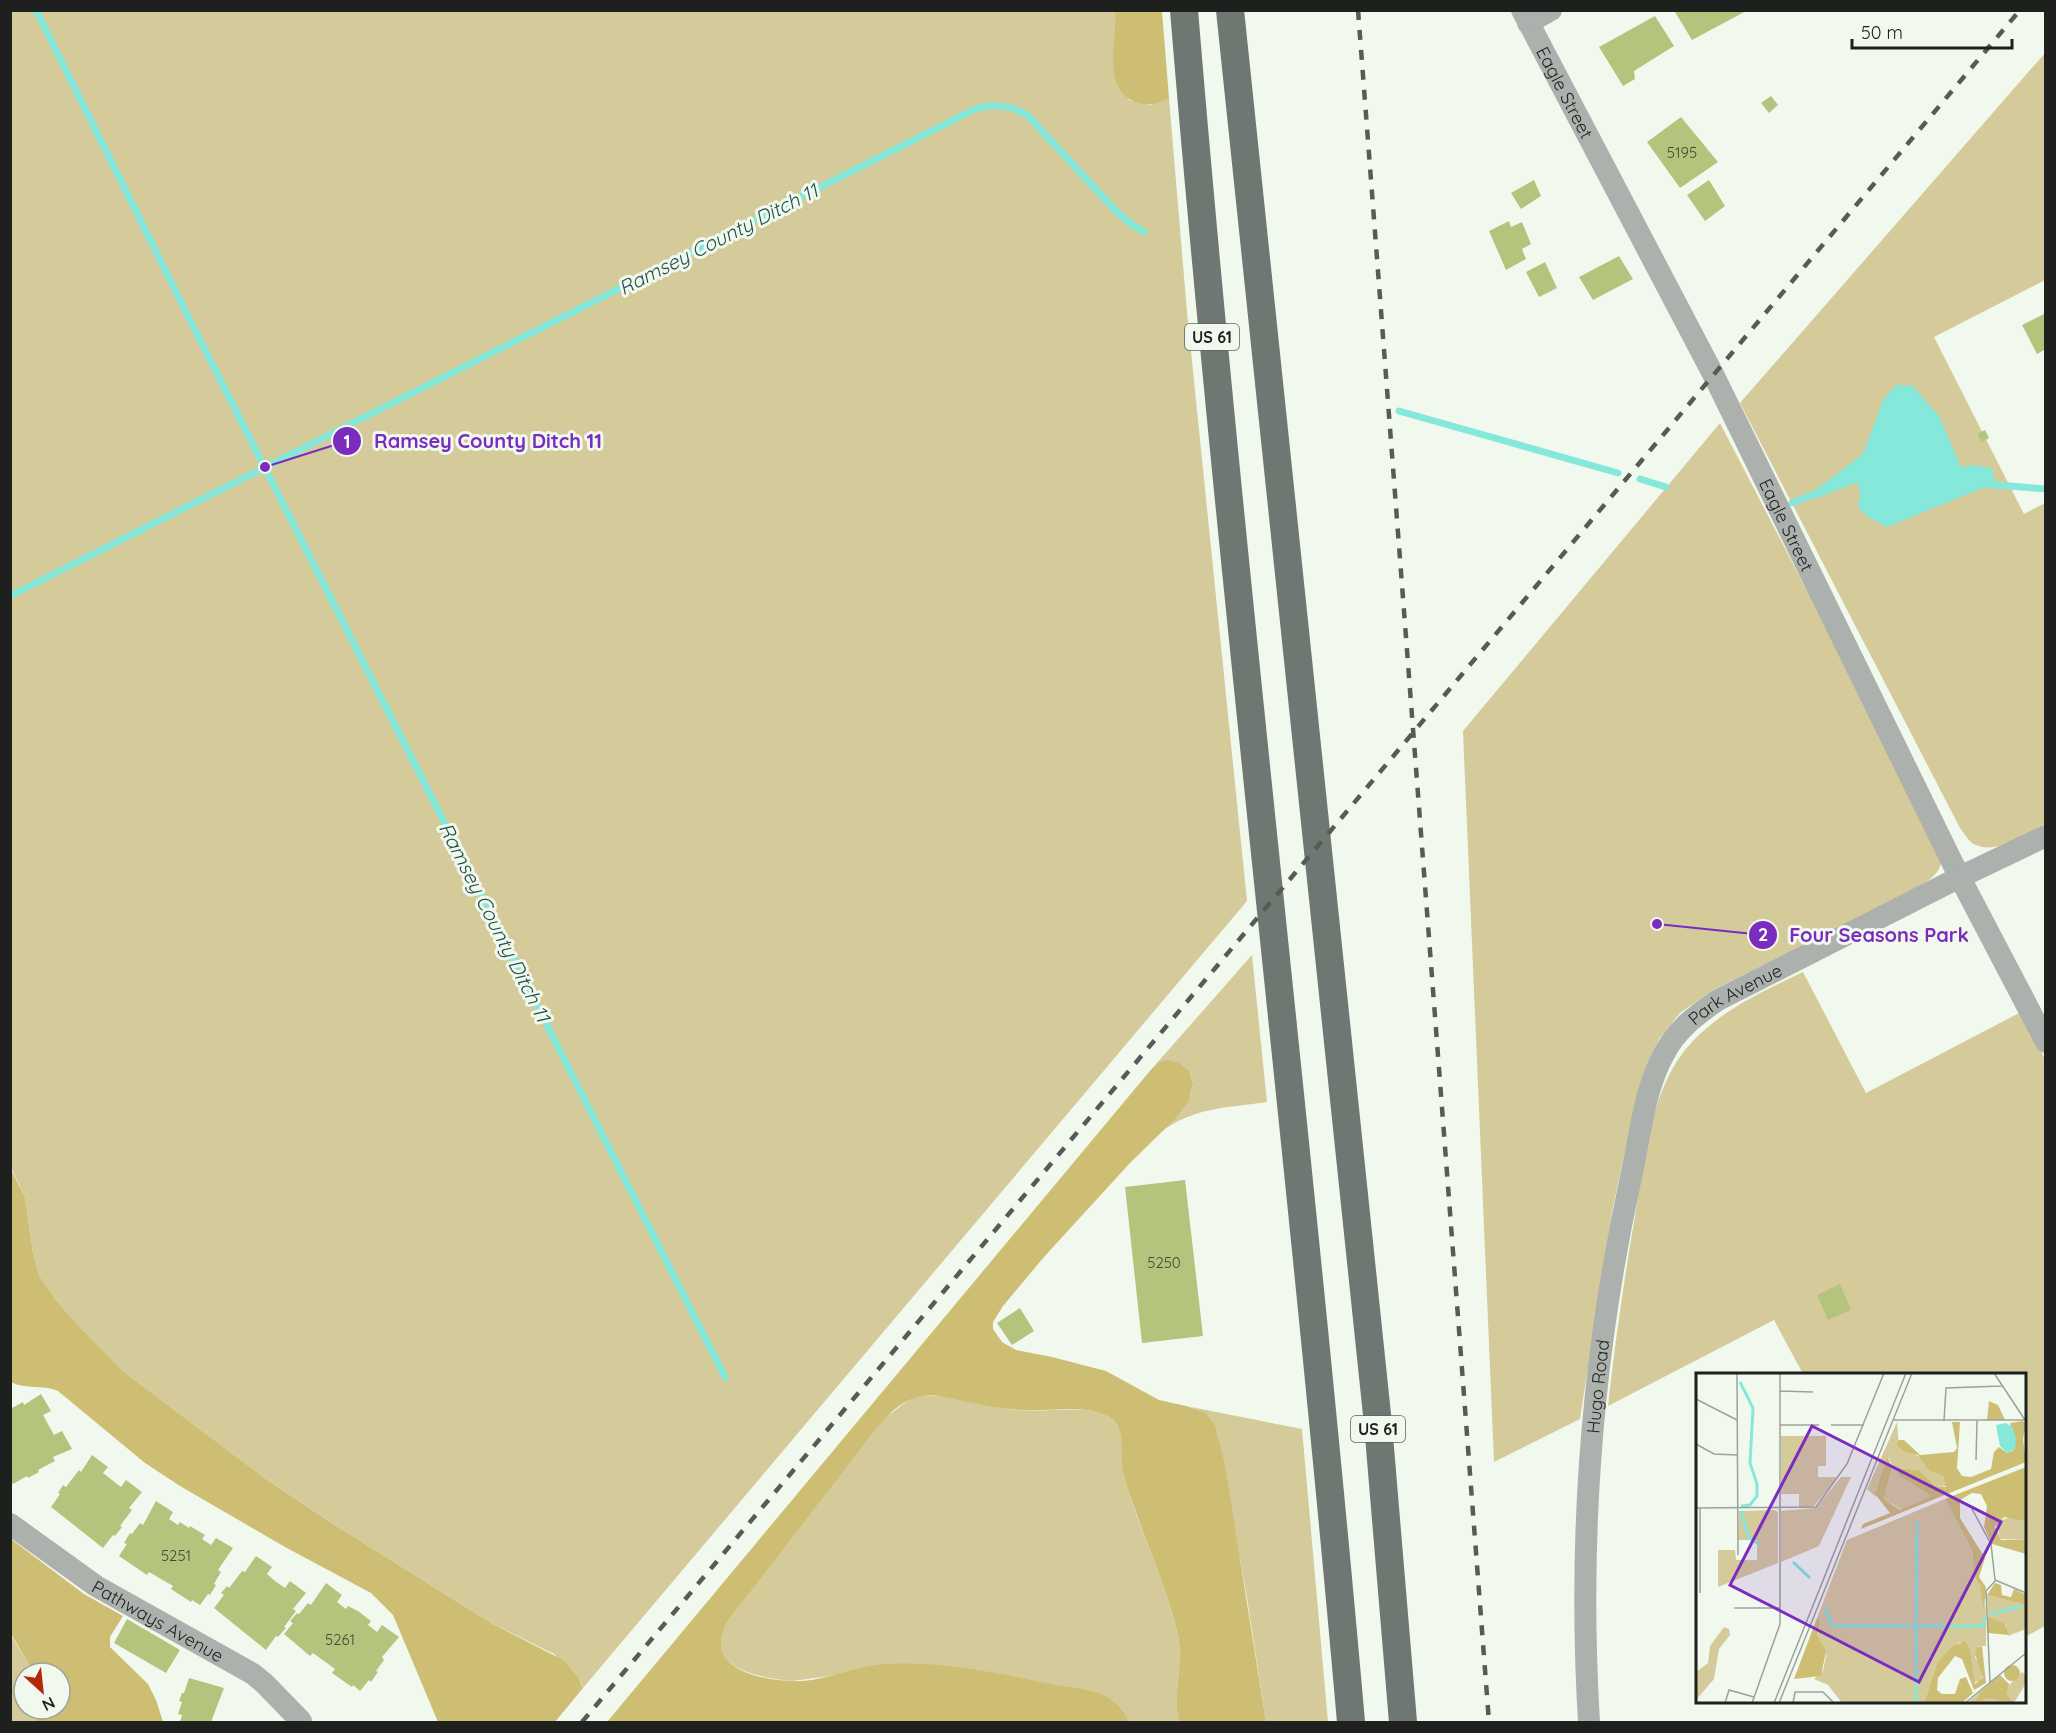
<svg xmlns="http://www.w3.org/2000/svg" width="2056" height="1733" viewBox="0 0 2056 1733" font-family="Quicksand,sans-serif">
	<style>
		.green { fill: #d5cb9a }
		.forest { fill: #cebe74 }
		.water { fill: #86e8da }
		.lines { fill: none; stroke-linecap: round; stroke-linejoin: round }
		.stream { stroke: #86e8da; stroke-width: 7 }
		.building { fill: #b4c47d }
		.minor { stroke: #acb1ae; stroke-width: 22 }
		.major { stroke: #6e7772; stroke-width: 28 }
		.rail { stroke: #575b56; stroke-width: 4.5; stroke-dasharray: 10 10; stroke-linecap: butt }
		.labels { text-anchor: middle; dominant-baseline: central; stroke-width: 6; stroke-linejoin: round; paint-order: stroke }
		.number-label { font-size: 15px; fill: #434935 }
		.shield { fill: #f1f9ef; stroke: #5d615c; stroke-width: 1.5 }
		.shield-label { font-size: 16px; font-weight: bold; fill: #1d201d }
		.street-label { font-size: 18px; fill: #1d201d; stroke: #f1f9ef }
		.water-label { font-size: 20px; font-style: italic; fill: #234f49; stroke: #f1f9ef }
		.inset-river { fill: none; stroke: #86e8da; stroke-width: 3 }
		.inset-road { fill: none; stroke: #9ca29b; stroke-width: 1.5 }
		.view { fill: #7b2cbf; fill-opacity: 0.15; stroke: #7b2cbf; stroke-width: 3 }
		.inset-edge { fill: none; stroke: #1d201d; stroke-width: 3 }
		.leader { fill: none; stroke: #7b2cbf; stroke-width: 2 }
		.callout-dot { fill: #7b2cbf; stroke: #f1f9ef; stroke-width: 2 }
		.mark-label { font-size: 18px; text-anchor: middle; font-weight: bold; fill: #fff }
		.callout-label { font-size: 20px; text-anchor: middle; font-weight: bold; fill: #7b2cbf; stroke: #f1f9ef; stroke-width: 6; stroke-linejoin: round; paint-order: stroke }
	</style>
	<rect width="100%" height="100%" fill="#f1f9ef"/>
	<!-- green -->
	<path class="green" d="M11,11H1115L1117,22L1114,44L1129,100L1150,105L1169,98L1187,312L1247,901L583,1688L582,1684L554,1654L491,1623L327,1520L266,1479L124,1372L77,1324L56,1300L39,1275L33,1253L25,1197L11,1168Z
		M2045,53V280L1934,337L2024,514L2045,503V824C2026,834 1994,857 1972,843C1967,839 1964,833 1960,828L1740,403Z
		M1720,423L1942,851C1943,868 1937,875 1923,884L1713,990L1680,1013L1659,1039L1644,1075L1631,1123L1612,1212L1580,1419L1494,1462L1463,731Z
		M1252,955L1267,1102C1228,1108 1194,1107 1161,1132C1177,1116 1200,1097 1190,1072H1149Z
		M1803,972L1866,1093L2021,1012L2046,1061L2045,1626L2025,1637L2024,1374H1803L1774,1320L1608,1406C1615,1342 1624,1280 1635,1216C1644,1161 1651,1084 1692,1042C1723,1009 1763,991 1803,972Z
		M920,1395C947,1395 974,1403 1001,1408C1017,1411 1035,1411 1051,1410C1070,1410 1098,1406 1113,1420C1128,1433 1119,1459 1124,1476C1139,1531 1166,1581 1178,1637C1184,1665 1172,1692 1179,1722H1129C1122,1708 1109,1698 1095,1693L958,1668L921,1664L792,1681C754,1677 699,1667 730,1618L820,1499L885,1418L907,1401Z
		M1186,1406L1302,1429L1328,1722H1266L1247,1598L1217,1432C1212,1415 1202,1411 1186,1406Z
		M10,1634L28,1663L31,1673H24V1709H37L35,1722H11Z"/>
	<!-- forest -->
	<path class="forest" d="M1115,11H1162L1169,98C1159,104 1149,106 1138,103C1100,91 1118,39 1115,11Z
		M1167,1060L1179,1063L1190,1072L1193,1084L1189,1101L1176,1118L1130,1163L1044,1257L1003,1306L993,1322V1329L1002,1342L1016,1350L1052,1357L1106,1371L1159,1400L1186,1406L1206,1413L1215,1425L1225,1465L1266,1722H1179C1172,1692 1184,1665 1178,1636C1169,1595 1151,1555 1137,1515C1132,1501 1126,1486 1123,1472C1119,1452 1129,1425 1105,1415C1081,1404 1049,1412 1023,1410C993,1409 963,1400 933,1395C902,1395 887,1416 869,1438L730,1618C700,1665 752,1679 790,1681C824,1683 855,1665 889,1664C944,1661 1002,1674 1056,1685C1072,1688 1094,1689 1109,1698C1118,1704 1125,1713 1129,1722H607L1149,1072L1158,1063Z
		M10,1168L25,1197L33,1253L39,1275L56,1300L77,1324L124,1372L266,1479L327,1520L491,1623L563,1660L578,1677L583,1688L555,1722H438L393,1615L371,1593L285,1547L180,1486L145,1463L58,1391C43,1384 26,1390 11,1382Z
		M11,1539L84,1594L123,1616L110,1637V1647L148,1684L156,1700L163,1722H35L37,1709H60V1673H31L28,1663L11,1634Z"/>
	<!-- water -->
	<path class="water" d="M1896,385L1913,386L1939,416L1961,467L1973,465L1992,468L1995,483L1887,527L1868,517L1858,507L1860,496L1858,482L1814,499L1811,496L1814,491L1863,454L1883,400Z"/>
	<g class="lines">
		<!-- stream -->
		<path class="stream" d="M36,10L191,322L725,1377
			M1399,411L1618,473
			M1640,479L1666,487
			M1984,484L2046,489
			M1792,503L1817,493
			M10,596L977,108C996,104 1012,105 1028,116L1116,211L1130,223L1144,232"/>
	</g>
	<!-- building -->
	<path class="building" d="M1679,10H1748L1692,40L1675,12Z
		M1655,16L1674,46L1634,71L1635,79L1623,86L1599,47Z
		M1771,96L1778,105L1769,113L1761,103Z
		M1681,117L1718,162L1680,188L1647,142Z
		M1534,180L1541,196L1521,209L1511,193Z
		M1709,180L1725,206L1705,221L1687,195Z
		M1509,221L1511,227L1522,222L1531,244L1522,249L1526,259L1506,270L1489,231Z
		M1619,256L1633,279L1593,300L1579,277Z
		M1545,262L1557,288L1539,297L1526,272Z
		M2046,313V349L2037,354L2022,325Z
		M1985,430L1989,438L1982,442L1977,434Z
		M1185,1180L1203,1336L1142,1343L1125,1187Z
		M1840,1284L1851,1310L1828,1320L1817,1295Z
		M1020,1308L1034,1331L1012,1345L997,1323Z
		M41,1394L51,1411L43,1415L54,1435L62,1431L72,1449L53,1457L55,1461L38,1470L39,1472L28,1478L27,1476L13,1484L10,1480V1409L23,1402L24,1405Z
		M92,1455L108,1467L103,1473L121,1487L126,1480L142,1492L129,1508L132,1510L120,1526L122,1527L115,1536L113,1535L103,1548L51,1507L60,1494L58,1493L63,1485L66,1487L79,1470L81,1472Z
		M156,1501L173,1512L169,1519L178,1525L180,1522L189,1528L190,1526L205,1535L202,1539L211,1545L216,1538L233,1548L218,1570L221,1572L214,1584L216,1585L210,1595L208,1594L200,1605L192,1600L191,1602L171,1589L173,1586L149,1572L147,1575L119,1556L127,1544L124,1543L130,1533L132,1534L140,1523L143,1525Z
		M256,1556L272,1567L267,1574L275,1581L285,1588L290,1581L306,1593L293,1609L296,1611L284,1627L286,1628L278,1637L276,1636L266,1650L214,1608L224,1595L221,1593L227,1586L229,1588L242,1571L245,1572Z
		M326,1583L342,1595L337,1602L346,1609L348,1606L358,1611L371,1621L368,1625L377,1632L382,1625L399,1637L382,1657L384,1660L376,1671L378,1672L371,1682L369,1680L360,1691L353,1685L352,1687L332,1673L335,1669L313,1653L310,1656L284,1634L293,1623L290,1621L297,1613L299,1614L308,1603L311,1605Z
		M127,1619L180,1650L166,1673L114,1643Z
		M189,1678L224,1688L211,1722H180L182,1715L178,1714L182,1702L179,1701L182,1693H184Z"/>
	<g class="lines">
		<!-- minor -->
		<g class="minor">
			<path id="s1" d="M1522,10L1713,374L1957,872L2046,1042"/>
			<path d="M1528,23L1551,10"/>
			<path id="s2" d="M10,1524L96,1586L253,1674L264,1683L301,1721"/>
			<path id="s3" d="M1589,1722C1578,1540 1592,1355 1631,1177C1640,1137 1644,1090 1664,1054C1676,1030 1696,1015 1718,1000L1960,877L2046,836"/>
		</g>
		<!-- major -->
		<path class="major" d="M1184,10C1231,582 1301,1151 1351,1722
			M1230,10L1378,1424L1403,1722"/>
		<!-- rail -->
		<path class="rail" d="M1358,10L1489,1722
			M582,1722L2020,10"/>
	</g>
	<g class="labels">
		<!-- number labels -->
		<g class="number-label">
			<text x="1682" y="152">5195</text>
			<text x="1164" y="1262">5250</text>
			<text x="176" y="1555">5251</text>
			<text x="340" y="1639">5261</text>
		</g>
		<!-- shield labels -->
		<g class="shield">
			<rect x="1185" y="324" width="54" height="26" rx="4.5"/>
			<rect x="1351" y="1416" width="54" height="26" rx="4.5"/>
		</g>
		<g class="shield-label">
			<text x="1212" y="337">US 61</text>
			<text x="1378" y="1429">US 61</text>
		</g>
		<!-- street labels -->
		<g class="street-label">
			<text stroke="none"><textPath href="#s1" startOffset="93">Eagle Street</textPath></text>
			<text stroke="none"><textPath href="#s1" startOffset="579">Eagle Street</textPath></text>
			<text stroke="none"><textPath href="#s3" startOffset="771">Park Avenue</textPath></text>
			<text stroke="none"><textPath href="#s3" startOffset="336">Hugo Road</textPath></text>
			<text stroke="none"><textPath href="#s2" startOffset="177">Pathways Avenue</textPath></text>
		</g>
		<!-- water labels -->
		<g class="water-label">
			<text transform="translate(718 239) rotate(-27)">Ramsey County Ditch 11</text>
			<text transform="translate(495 922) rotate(63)">Ramsey County Ditch 11</text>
		</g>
	</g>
	<!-- overview -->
	<g transform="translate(1696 1373)">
		<rect width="330" height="330" fill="#f1f9ef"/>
		<path d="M201,49L203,74L224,84L233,98L247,103L251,113H240L223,97L202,95V102L235,123L206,137L188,126L196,93L193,85L180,117V124L171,116ZM85,63H130V93H122V104H142L117,134L103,135V121H85ZM145,104H155L123,173L85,189V138L120,135ZM249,126L276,177L278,203L284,213L290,237V273H282L279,284L287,297L286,308L277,309L274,276L264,269L241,290L228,330H146L132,312L118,306L127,298L130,282L121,262L125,248L121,245L151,167ZM78,137L82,139V190L22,214V177H39L40,187H61V167H42L43,138ZM317,143L330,148V167L304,166L301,149ZM291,222L330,232V256L312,263L310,252L292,243ZM28,254L33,256L34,262L23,276L18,306L0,327V299L12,290L14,273ZM326,299L330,302V310L318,330H271L301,304L311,322L313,312Z" fill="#d5cb9a"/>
		<path d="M293,28L302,32L309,47H291ZM327,48L330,51L327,66L330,89L165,156L167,151L194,140L179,121L191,84L196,93L188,126L204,137L235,123L202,102V95L223,97L240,113L250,114L247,103L233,98L222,82L208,79L201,72L202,67H208L224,82L258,79L261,75L256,49H264L261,95L266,103L275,104L295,96L298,79L303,74L311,80L318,77L314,50ZM330,94V148L308,144L299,154L305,167H330V181L296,171L288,154L291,133L285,121L276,120L264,127V145L289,185L283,204L290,214L288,237L284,213L278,203L276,177L249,126ZM299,210L305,212L306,222L315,224L318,216L330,222V232L291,222ZM292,243L309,251L313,262L292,260ZM121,245L125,248L121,262L130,278L125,303L98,306ZM269,268L274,276L279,311L287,305L279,281L281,274L286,273L290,310L278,317L266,286L259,283L242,305L241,317L246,321H259L264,306L270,304L277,320L266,330H228L241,290L256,274ZM308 300a8 8 0 1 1 16 0a8 8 0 1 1-16 0ZM304,302L313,311L311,322L317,330L292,325L279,330L284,320Z" fill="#cebe74"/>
		<path d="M310,50L317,55L320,66L319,76L311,80L304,73L300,52Z" fill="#86e8da"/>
		<path class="inset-river" d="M44,9L57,35L54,90L61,111V123L54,132L45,133M45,138L53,165L63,171M97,189L114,205M129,234L135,251L140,253H287L289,244M294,241L326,233M220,330L221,148"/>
		<path class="inset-road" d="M41,0L42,182M298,0L329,47M84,18L117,19M0,26L41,47M197,47H330M248,48L250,15L306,13M84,52H123M135,52H168M0,71L18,81L41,82M280,87L281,48M0,135L120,134L151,91L188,0M276,136L295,171L299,207L330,220M4,220V135M38,235H84M0,264V284M294,309L290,218L300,207M29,330L33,317L58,324M56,330L84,251V0M78,330L210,0M83,330L216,0M97,330L99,319H127L138,330M269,330L330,280"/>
		<path class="view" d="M116,53L305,149L223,309L34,212Z"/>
		<rect width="330" height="330" class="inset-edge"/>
	</g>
	<!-- callouts -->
	<path class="leader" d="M265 467L347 441M1657 924L1763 935"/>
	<g class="callout-dot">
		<circle cx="265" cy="467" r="6"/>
		<circle cx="1657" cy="924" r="6"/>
		<circle cx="347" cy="441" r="15"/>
		<circle cx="1763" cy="935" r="15"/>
	</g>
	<g class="mark-label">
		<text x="347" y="448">1</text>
		<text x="1763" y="941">2</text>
	</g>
	<g class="callout-label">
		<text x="488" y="448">Ramsey County Ditch 11</text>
		<text x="1879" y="942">Four Seasons Park</text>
	</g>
	<!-- border -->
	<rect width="2056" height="1733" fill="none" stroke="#1d201d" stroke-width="24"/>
	<!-- north arrow -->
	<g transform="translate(42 1691) rotate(153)"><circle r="28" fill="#f1f9ef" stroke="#9ca29b" stroke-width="1.5"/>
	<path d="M0-4.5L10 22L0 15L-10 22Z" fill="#b3270a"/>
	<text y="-9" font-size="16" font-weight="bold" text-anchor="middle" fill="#1d201d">N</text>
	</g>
	<!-- scale -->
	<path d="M1852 39v9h160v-9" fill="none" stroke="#1d201d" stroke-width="3"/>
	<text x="1861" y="39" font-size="18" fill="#1d201d" stroke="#f1f9ef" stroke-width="4.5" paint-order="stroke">50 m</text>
</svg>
